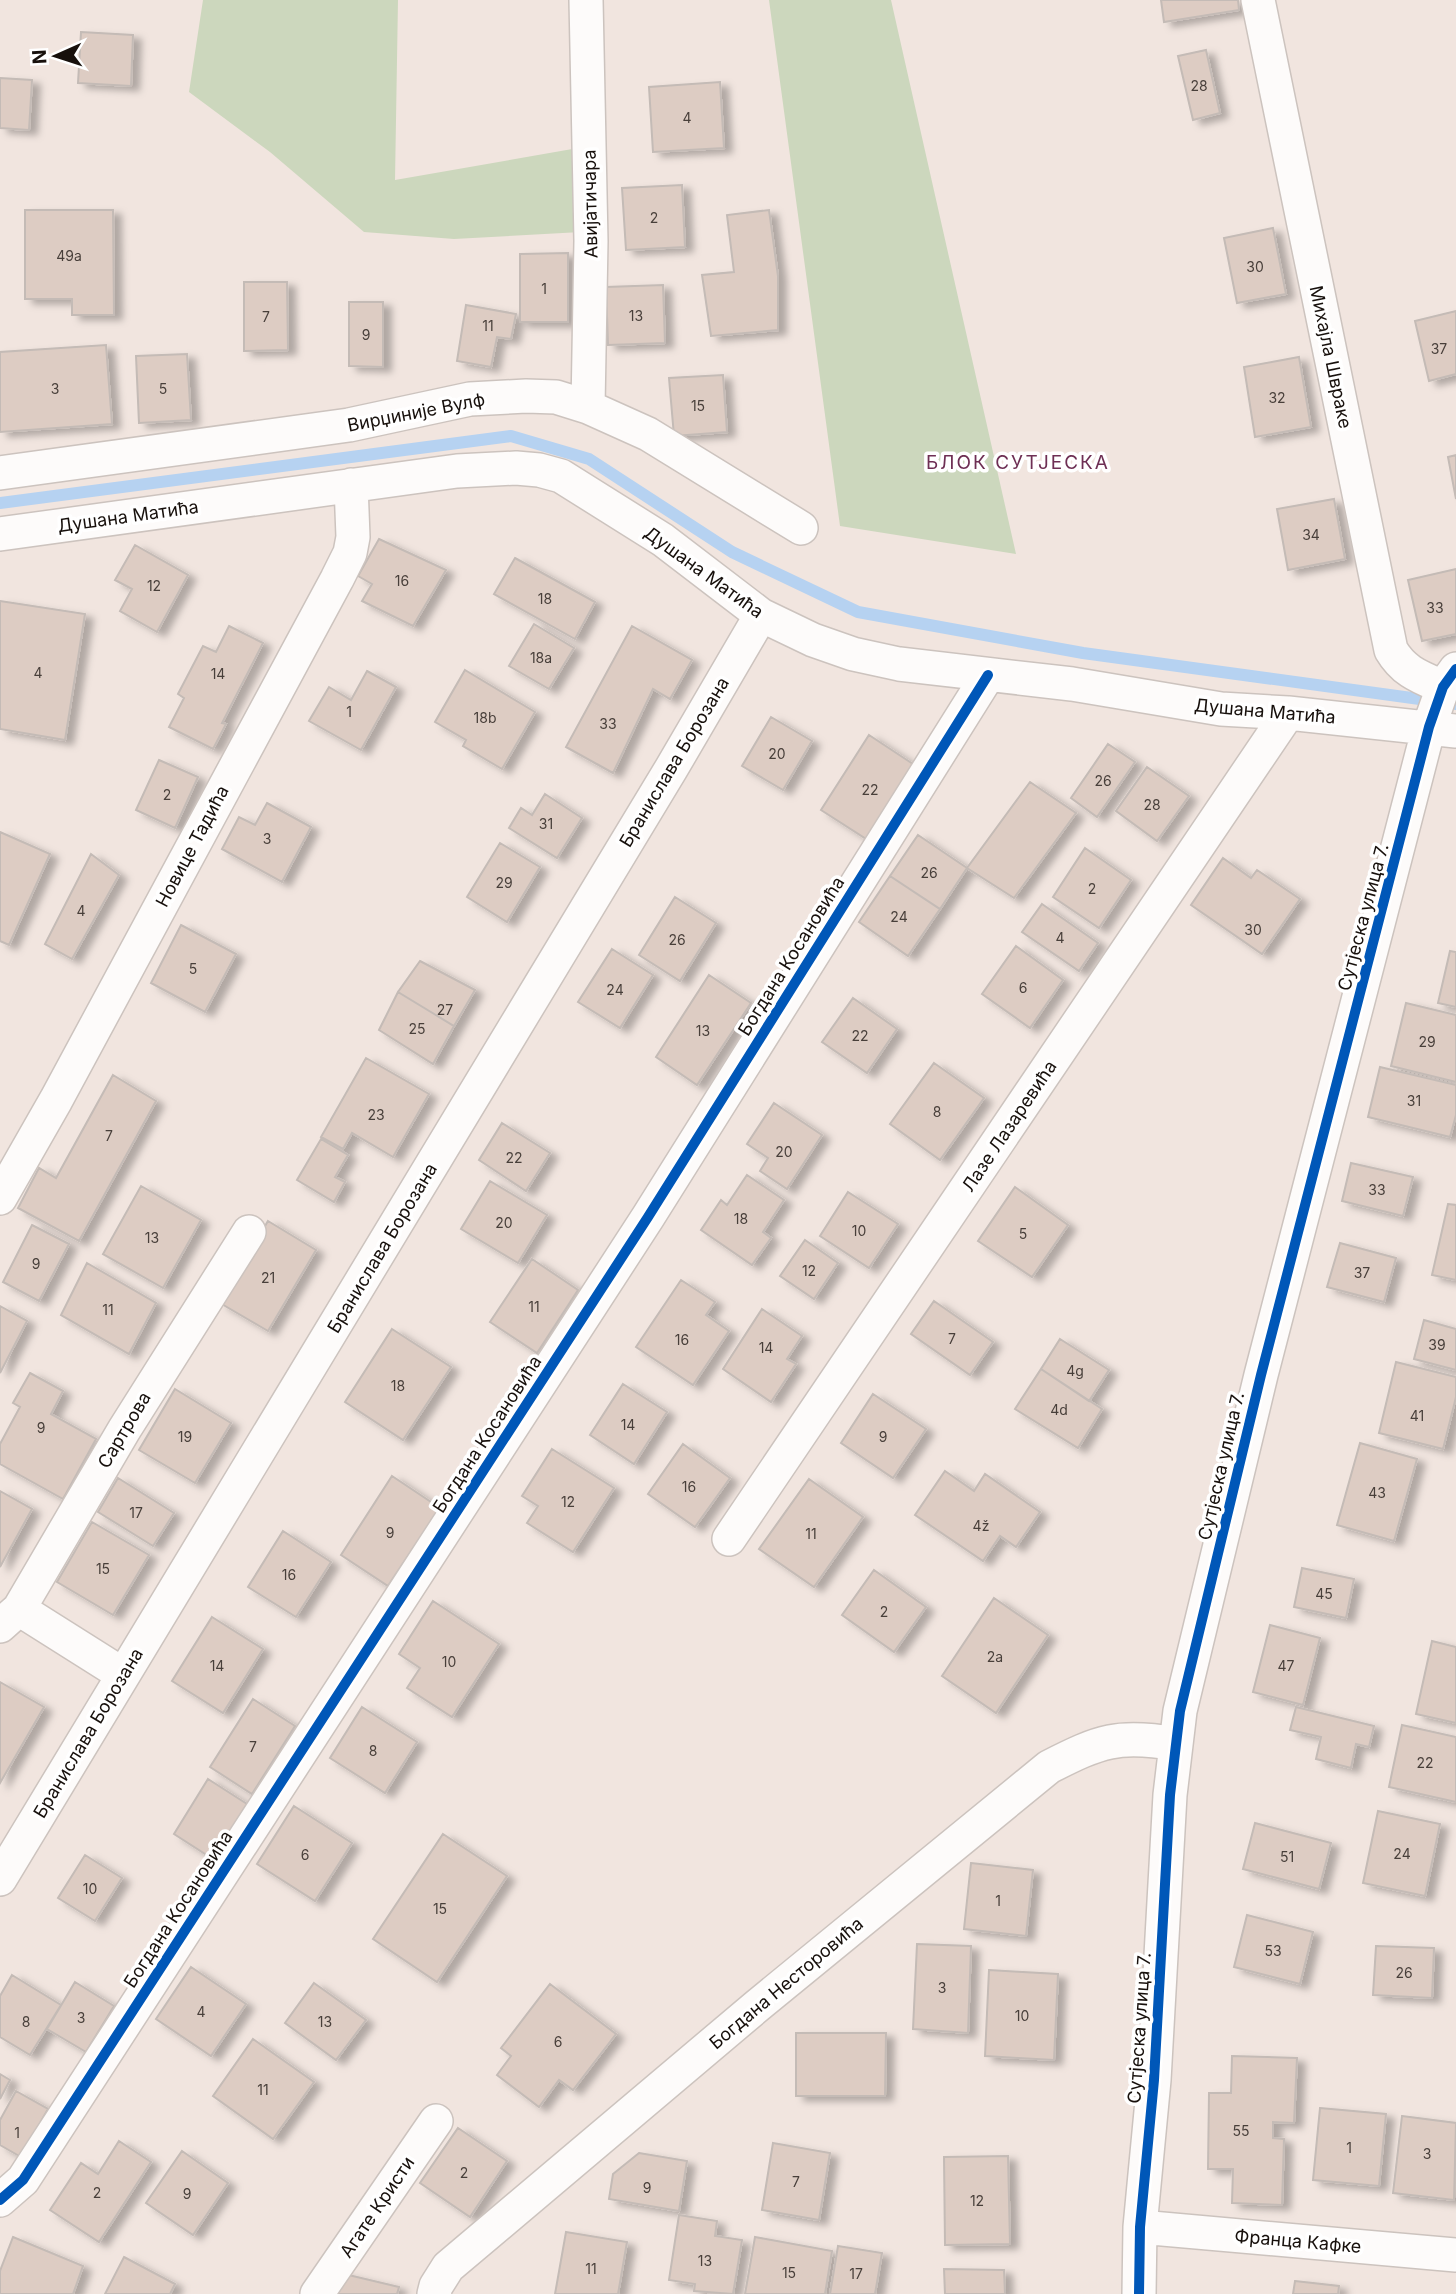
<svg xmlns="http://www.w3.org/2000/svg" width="1456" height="2294" viewBox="0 0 1456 2294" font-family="Inter,sans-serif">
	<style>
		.green { fill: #ccd7bd }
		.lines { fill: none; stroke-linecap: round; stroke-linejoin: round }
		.stream { stroke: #b6d2f1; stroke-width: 12 }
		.building { fill: #ddccc3; stroke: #c4bbb6; stroke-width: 2; filter: url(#shadow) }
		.street-casing { stroke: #ccc3be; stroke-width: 36 }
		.street { stroke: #fdfbfa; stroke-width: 33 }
		.cycleway-casing { stroke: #fff; stroke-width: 15 }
		.cycleway { stroke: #0057b8; stroke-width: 10 }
		.labels { text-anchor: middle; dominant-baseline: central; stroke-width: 7; stroke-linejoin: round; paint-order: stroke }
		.number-label { font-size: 14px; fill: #483f3a }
		.street-label { font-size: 18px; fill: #17100c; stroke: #fff }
		.neighbourhood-label { font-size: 19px; letter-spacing: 2px; fill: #6e2f54; stroke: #fff }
	</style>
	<defs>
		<filter id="shadow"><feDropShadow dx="8" dy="4.5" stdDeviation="3.5" flood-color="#0004"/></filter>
	</defs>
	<rect width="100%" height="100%" fill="#f1e5df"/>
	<!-- green -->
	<path class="green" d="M203,0H398L395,180L578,148L581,232L454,239L364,232L270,152L189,92Z
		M769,0H891L1016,554L840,526Z"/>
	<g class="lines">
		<!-- stream -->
		<path class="stream" d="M0,503L511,436L589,459L732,552L858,612L1083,653L1456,704"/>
	</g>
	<!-- building -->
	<path class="building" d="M1161,0H1238L1239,10L1164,22Z
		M81,32L133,35L131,86L78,83Z
		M1206,50L1220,113L1193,120L1178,56Z
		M0,78L32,80L29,130L0,128Z
		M720,82L724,148L653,152L649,87Z
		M682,185L685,247L626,250L622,188Z
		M25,210H113L114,315H72V299H25Z
		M769,210L778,276V330L711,336L702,275L734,272L727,215Z
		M1273,228L1286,294L1237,303L1224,238Z
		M568,253V322H520V254Z
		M244,282H287L288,350L244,351Z
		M663,285L665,343L608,345L606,287Z
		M349,302H383V367L349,366Z
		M466,305L516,314L511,339L497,337L491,367L457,361Z
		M1456,311V374L1429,381L1415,321Z
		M106,345L112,424L0,432V352Z
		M187,354L191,420L139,423L136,356Z
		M1299,357L1311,427L1255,437L1244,367Z
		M723,375L727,432L674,436L669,378Z
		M1456,455V499L1448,457Z
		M1334,499L1345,559L1288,570L1277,509Z
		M379,539L446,570L413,626L362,601L372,584L358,576Z
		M135,545L188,575L157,632L120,611L132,589L115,580Z
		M515,558L595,602L575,639L494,594Z
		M1456,569V634L1422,641L1408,580Z
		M0,601L85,614L65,740L0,729Z
		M534,624L574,648L549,689L509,666Z
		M229,626L263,643L222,723L226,724L213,749L169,727L184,698L178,694L203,646L216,652Z
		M632,626L692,660L670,699L653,689L613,773L566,747Z
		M465,670L535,712L502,769L463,746L466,740L435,722Z
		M367,671L396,687L361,750L309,721L329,687L351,700Z
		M771,717L812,741L783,790L742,766Z
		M869,735L919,768L871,842L821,810Z
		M1108,744L1135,762L1097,817L1071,798Z
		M159,760L198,777L175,828L136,810Z
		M1147,767L1189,796L1157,841L1116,811Z
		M1030,782L1076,813L1014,898L967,868Z
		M545,794L582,818L557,858L509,828L521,808L532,815Z
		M267,803L311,827L282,882L222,849L239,817L255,825Z
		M0,832L50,854L9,945L0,941Z
		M918,835L967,868L940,909L890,876Z
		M500,843L540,867L507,922L467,897Z
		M1085,848L1131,880L1099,928L1053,897Z
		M91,854L119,875L72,959L45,944Z
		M1223,858L1251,878L1257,870L1300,899L1262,954L1191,905Z
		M890,876L940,909L908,956L859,922Z
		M675,897L716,923L680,981L639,955Z
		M1042,904L1098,943L1079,971L1022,932Z
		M181,925L236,954L205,1012L151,983Z
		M1016,946L1063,980L1030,1028L982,994Z
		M612,949L653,975L620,1028L578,1002Z
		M1450,951L1456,952V1007L1438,1003Z
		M420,961L475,990L454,1026L398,992Z
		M709,975L751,1003L697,1085L656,1057Z
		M398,992L454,1026L433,1064L379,1030Z
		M853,998L897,1029L867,1073L822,1042Z
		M1406,1003L1456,1015V1082L1391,1066Z
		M366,1058L429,1094L393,1157L352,1133L343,1149L321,1137Z
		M934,1063L984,1098L940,1160L890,1124Z
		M1380,1067L1456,1085V1115L1450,1137L1368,1117Z
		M113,1075L156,1101L79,1241L18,1208L39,1168L56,1178Z
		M774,1103L822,1135L787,1189L760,1171L768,1158L747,1144Z
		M502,1123L550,1153L526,1191L479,1160Z
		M321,1139L348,1155L335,1177L345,1182L334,1202L297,1180Z
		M1351,1163L1413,1177L1403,1216L1342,1201Z
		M747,1175L784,1200L763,1232L771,1238L752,1265L701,1230L721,1200L727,1205Z
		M490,1181L547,1215L518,1263L461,1229Z
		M141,1186L201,1220L163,1288L103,1254Z
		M1015,1187L1068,1225L1032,1277L978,1241Z
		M848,1192L898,1224L869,1268L820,1236Z
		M1448,1204L1456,1205V1280L1432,1275Z
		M268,1221L316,1250L268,1331L220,1303Z
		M32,1225L69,1244L39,1301L3,1282Z
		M805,1240L838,1263L814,1299L780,1276Z
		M1340,1243L1396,1258L1384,1302L1327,1287Z
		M532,1259L578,1290L537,1353L490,1322Z
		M87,1263L156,1303L129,1354L61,1315Z
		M681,1280L715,1302L706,1315L729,1331L693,1385L636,1347Z
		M934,1301L993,1342L970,1375L911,1334Z
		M0,1306L27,1321L0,1373Z
		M762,1309L802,1336L787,1359L796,1364L771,1402L723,1369Z
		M1424,1320L1456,1329V1370L1414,1359Z
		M392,1329L451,1367L403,1440L345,1402Z
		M1060,1339L1109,1370L1089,1401L1041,1369Z
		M1396,1362L1456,1377V1397L1443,1449L1379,1433Z
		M1041,1369L1102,1409L1078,1448L1015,1409Z
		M30,1373L63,1391L51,1414L96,1439L63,1499L0,1464V1444L20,1407L13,1403Z
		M623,1384L667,1412L634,1464L590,1435Z
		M175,1389L231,1423L195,1483L139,1450Z
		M873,1394L926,1429L893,1478L841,1443Z
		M1360,1443L1417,1459L1394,1541L1337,1525Z
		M683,1444L730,1478L695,1527L648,1494Z
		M552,1449L614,1488L573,1552L527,1523L538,1506L522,1496Z
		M945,1471L974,1491L985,1474L1040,1512L1016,1547L1000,1536L983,1561L915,1515Z
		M392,1476L440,1508L388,1586L341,1555Z
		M118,1478L174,1513L153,1546L98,1512Z
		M809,1479L863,1517L814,1587L759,1549Z
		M0,1491L32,1509L0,1567Z
		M92,1522L149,1555L113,1615L57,1582Z
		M283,1531L331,1562L296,1617L248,1587Z
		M1302,1568L1354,1579L1346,1618L1294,1607Z
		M874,1570L926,1607L894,1652L842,1615Z
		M994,1598L1048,1635L996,1713L942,1676Z
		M433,1601L499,1644L452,1717L407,1688L420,1668L399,1654Z
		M212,1617L263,1649L223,1713L172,1681Z
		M1270,1625L1320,1638L1303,1705L1253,1692Z
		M1432,1641L1456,1647V1723L1416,1714Z
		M0,1682L44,1707L0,1783Z
		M253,1699L295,1726L252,1794L210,1767Z
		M362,1707L417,1742L385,1793L330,1758Z
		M1296,1707L1374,1726L1369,1747L1356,1744L1351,1768L1316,1759L1321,1737L1290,1730Z
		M1402,1725L1456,1737V1802L1389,1787Z
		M208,1779L247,1804L213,1859L174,1834Z
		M294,1806L352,1843L315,1901L257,1864Z
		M1378,1811L1440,1824L1425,1896L1363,1883Z
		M1255,1823L1331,1843L1319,1889L1243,1869Z
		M443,1834L507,1876L437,1982L373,1939Z
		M85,1855L122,1878L95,1921L58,1898Z
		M971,1863L1033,1870L1026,1936L964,1929Z
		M1247,1915L1313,1932L1300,1984L1234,1967Z
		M917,1944L971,1946L968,2033L913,2029Z
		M1376,1946L1434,1948L1432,1998L1373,1995Z
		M191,1967L246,2004L211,2056L156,2019Z
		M989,1970L1058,1974L1054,2060L985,2056Z
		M12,1975L61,2005L30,2055L0,2037V1996Z
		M75,1982L114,2006L86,2052L47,2029Z
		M314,1983L366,2020L336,2060L285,2023Z
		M550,1984L616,2034L573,2090L559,2080L539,2107L497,2075L511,2056L501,2048Z
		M796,2033H886L885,2096H796Z
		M253,2039L314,2082L273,2139L213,2096Z
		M1232,2056L1297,2058L1294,2123L1273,2122V2138L1284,2139L1282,2205L1232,2203L1233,2169H1208L1209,2093H1231Z
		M0,2074L10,2080L0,2099Z
		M16,2091L48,2109L21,2157L0,2145V2120Z
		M1320,2108L1386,2114L1379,2186L1313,2180Z
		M1402,2116L1456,2123L1454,2200L1393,2193Z
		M458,2128L507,2161L470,2217L420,2183Z
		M119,2141L151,2162L99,2242L50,2210L81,2163L98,2174Z
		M773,2143L830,2153L819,2220L762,2210Z
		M182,2151L228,2183L193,2235L146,2203Z
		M639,2153L687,2161L679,2211L609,2199L613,2174Z
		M1008,2156L1010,2244L945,2245L944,2157Z
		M679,2215L717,2221L715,2236L742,2240L733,2294L694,2291L695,2284L669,2280Z
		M566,2232L627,2242L618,2294H555Z
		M13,2237L83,2266L73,2294H0V2271Z
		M755,2237L832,2251L825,2294H745Z
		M838,2246L882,2253L875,2294H830Z
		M124,2257L175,2284L170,2294H105Z
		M944,2269L1004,2270L1005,2294H945Z
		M336,2272L399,2287L397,2294H332Z
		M1295,2281L1339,2286L1338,2294H1293Z"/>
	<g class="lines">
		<defs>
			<path id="street" d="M586,0L591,241L588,407
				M1258,0L1391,650C1404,672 1420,677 1443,687
				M0,473L349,425L470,399L526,396L556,397L588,407L648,434L801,528
				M0,534L457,471L516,468L539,470L561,476L663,540L761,615L813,640L853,654L899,664L1072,684L1221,709L1288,713L1456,731
				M0,1198L56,1100L337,579L350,553L353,537L351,485
				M729,1539L1288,713
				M19,1609L122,1674
				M0,1626L19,1609L124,1430L249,1232
				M0,1879L671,769L761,615
				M0,2200L23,2180L648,1217L988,675
				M1140,2227L1456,2255
				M317,2294L436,2121
				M434,2294L436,2286L448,2267L757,2006L1049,1767C1100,1741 1118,1734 1176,1744
				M1139,2294L1140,2227L1154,2080L1170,1795L1180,1711L1261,1375L1429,727L1443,687L1456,669"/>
		</defs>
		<!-- street casing -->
		<use href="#street" class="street-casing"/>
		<!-- street -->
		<use href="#street" class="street"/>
		<defs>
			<path id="cycleway" d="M0,2200L23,2180L648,1217L988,675
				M1139,2294L1140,2227L1154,2080L1170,1795L1180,1711L1261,1375L1429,727L1443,687L1456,669"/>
		</defs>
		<!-- cycleway casing -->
		<use href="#cycleway" class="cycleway-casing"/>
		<!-- cycleway -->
		<use href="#cycleway" class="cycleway"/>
	</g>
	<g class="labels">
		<!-- number labels -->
		<g class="number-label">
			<text x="1199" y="85">28</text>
			<text x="687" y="117">4</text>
			<text x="654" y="217">2</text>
			<text x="69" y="255">49a</text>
			<text x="1255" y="266">30</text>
			<text x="544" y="288">1</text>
			<text x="636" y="315">13</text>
			<text x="266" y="316">7</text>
			<text x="488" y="325">11</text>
			<text x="366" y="334">9</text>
			<text x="1439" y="348">37</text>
			<text x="55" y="388">3</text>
			<text x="163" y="388">5</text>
			<text x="1277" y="397">32</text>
			<text x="698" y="405">15</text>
			<text x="1311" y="534">34</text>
			<text x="402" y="580">16</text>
			<text x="154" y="585">12</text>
			<text x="545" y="598">18</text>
			<text x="1435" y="607">33</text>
			<text x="541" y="657">18a</text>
			<text x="38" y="672">4</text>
			<text x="218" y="673">14</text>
			<text x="349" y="711">1</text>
			<text x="485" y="717">18b</text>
			<text x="608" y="723">33</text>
			<text x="777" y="753">20</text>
			<text x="1103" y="780">26</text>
			<text x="870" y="789">22</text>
			<text x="167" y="794">2</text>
			<text x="1152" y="804">28</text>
			<text x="546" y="823">31</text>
			<text x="267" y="838">3</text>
			<text x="929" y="872">26</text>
			<text x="504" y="882">29</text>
			<text x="1092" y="888">2</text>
			<text x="81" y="910">4</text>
			<text x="899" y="916">24</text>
			<text x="1253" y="929">30</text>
			<text x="1060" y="937">4</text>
			<text x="677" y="939">26</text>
			<text x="193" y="968">5</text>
			<text x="1023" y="987">6</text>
			<text x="615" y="989">24</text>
			<text x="445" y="1009">27</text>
			<text x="417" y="1028">25</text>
			<text x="703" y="1030">13</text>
			<text x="860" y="1035">22</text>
			<text x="1427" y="1041">29</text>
			<text x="1414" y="1100">31</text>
			<text x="937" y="1111">8</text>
			<text x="376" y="1114">23</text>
			<text x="109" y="1135">7</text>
			<text x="784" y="1151">20</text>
			<text x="514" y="1157">22</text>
			<text x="1377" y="1189">33</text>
			<text x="741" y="1218">18</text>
			<text x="504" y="1222">20</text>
			<text x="859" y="1230">10</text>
			<text x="1023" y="1233">5</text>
			<text x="152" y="1237">13</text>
			<text x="36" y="1263">9</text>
			<text x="809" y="1270">12</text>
			<text x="1362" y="1272">37</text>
			<text x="268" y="1277">21</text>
			<text x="534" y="1306">11</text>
			<text x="108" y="1309">11</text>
			<text x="952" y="1338">7</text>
			<text x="682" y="1339">16</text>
			<text x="1437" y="1344">39</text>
			<text x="766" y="1347">14</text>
			<text x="1075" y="1370">4g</text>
			<text x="398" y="1385">18</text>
			<text x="1059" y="1409">4d</text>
			<text x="1417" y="1415">41</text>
			<text x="628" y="1424">14</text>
			<text x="41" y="1427">9</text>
			<text x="185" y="1436">19</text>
			<text x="883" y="1436">9</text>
			<text x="689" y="1486">16</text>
			<text x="1377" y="1492">43</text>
			<text x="568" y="1501">12</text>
			<text x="136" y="1512">17</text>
			<text x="981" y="1525">4ž</text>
			<text x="390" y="1532">9</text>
			<text x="811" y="1533">11</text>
			<text x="103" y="1568">15</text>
			<text x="289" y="1574">16</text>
			<text x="1324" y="1593">45</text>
			<text x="884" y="1611">2</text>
			<text x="995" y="1656">2a</text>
			<text x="449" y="1661">10</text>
			<text x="217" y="1665">14</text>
			<text x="1286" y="1665">47</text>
			<text x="253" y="1746">7</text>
			<text x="373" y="1750">8</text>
			<text x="1425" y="1762">22</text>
			<text x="1402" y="1853">24</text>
			<text x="305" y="1854">6</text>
			<text x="1287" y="1856">51</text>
			<text x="90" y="1888">10</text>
			<text x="998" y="1900">1</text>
			<text x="440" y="1908">15</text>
			<text x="1273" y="1950">53</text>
			<text x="1404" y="1972">26</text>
			<text x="942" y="1987">3</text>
			<text x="201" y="2011">4</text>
			<text x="1022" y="2015">10</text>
			<text x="81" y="2017">3</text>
			<text x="26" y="2021">8</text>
			<text x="325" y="2021">13</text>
			<text x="558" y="2041">6</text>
			<text x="263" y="2089">11</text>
			<text x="1241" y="2130">55</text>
			<text x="17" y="2132">1</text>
			<text x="1349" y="2147">1</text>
			<text x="1427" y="2153">3</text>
			<text x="464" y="2172">2</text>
			<text x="796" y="2181">7</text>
			<text x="647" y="2187">9</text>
			<text x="97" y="2192">2</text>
			<text x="187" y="2193">9</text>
			<text x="977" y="2200">12</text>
			<text x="705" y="2260">13</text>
			<text x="591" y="2268">11</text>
			<text x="789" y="2272">15</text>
			<text x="856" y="2273">17</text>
		</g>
		<!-- street labels -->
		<g class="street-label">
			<text transform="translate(590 204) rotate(-91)">Авијатичара</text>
			<text transform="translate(1331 357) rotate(78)">Михајла Швраке</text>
			<text transform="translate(416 412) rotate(-11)">Вирџиније Вулф</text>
			<text transform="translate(128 516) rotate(-8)">Душана Матића</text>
			<text transform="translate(704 572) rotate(36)">Душана Матића</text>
			<text transform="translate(1265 711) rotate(5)">Душана Матића</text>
			<text transform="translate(674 762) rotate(-59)">Бранислава Борозана</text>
			<text transform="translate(192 846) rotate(-62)">Новице Тадића</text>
			<text transform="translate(1363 917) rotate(-75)">Сутјеска улица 7.</text>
			<text transform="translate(791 956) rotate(-58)">Богдана Косановића</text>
			<text transform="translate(1009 1126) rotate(-56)">Лазе Лазаревића</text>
			<text transform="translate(382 1248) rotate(-59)">Бранислава Борозана</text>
			<text transform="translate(124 1430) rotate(-59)">Сартрова</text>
			<text transform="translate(487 1434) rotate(-57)">Богдана Косановића</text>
			<text transform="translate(1221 1466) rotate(-77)">Сутјеска улица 7.</text>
			<text transform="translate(88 1733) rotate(-59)">Бранислава Борозана</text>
			<text transform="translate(178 1909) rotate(-57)">Богдана Косановића</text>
			<text transform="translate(786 1983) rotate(-40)">Богдана Несторовића</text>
			<text transform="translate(1139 2028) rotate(-86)">Сутјеска улица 7.</text>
			<text transform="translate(377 2207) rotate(-56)">Агате Кристи</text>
			<text transform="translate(1298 2241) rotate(5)">Франца Кафке</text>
		</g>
		<!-- neighbourhood labels -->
		<g class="neighbourhood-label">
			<text x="1018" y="462">БЛОК СУТЈЕСКА</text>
		</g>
	</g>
	<!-- north arrow -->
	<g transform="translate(56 56) rotate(267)" stroke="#ffffff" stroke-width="5" paint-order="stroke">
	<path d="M0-5L12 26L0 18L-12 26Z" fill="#17100c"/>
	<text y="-10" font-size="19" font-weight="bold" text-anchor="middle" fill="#17100c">N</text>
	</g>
</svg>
